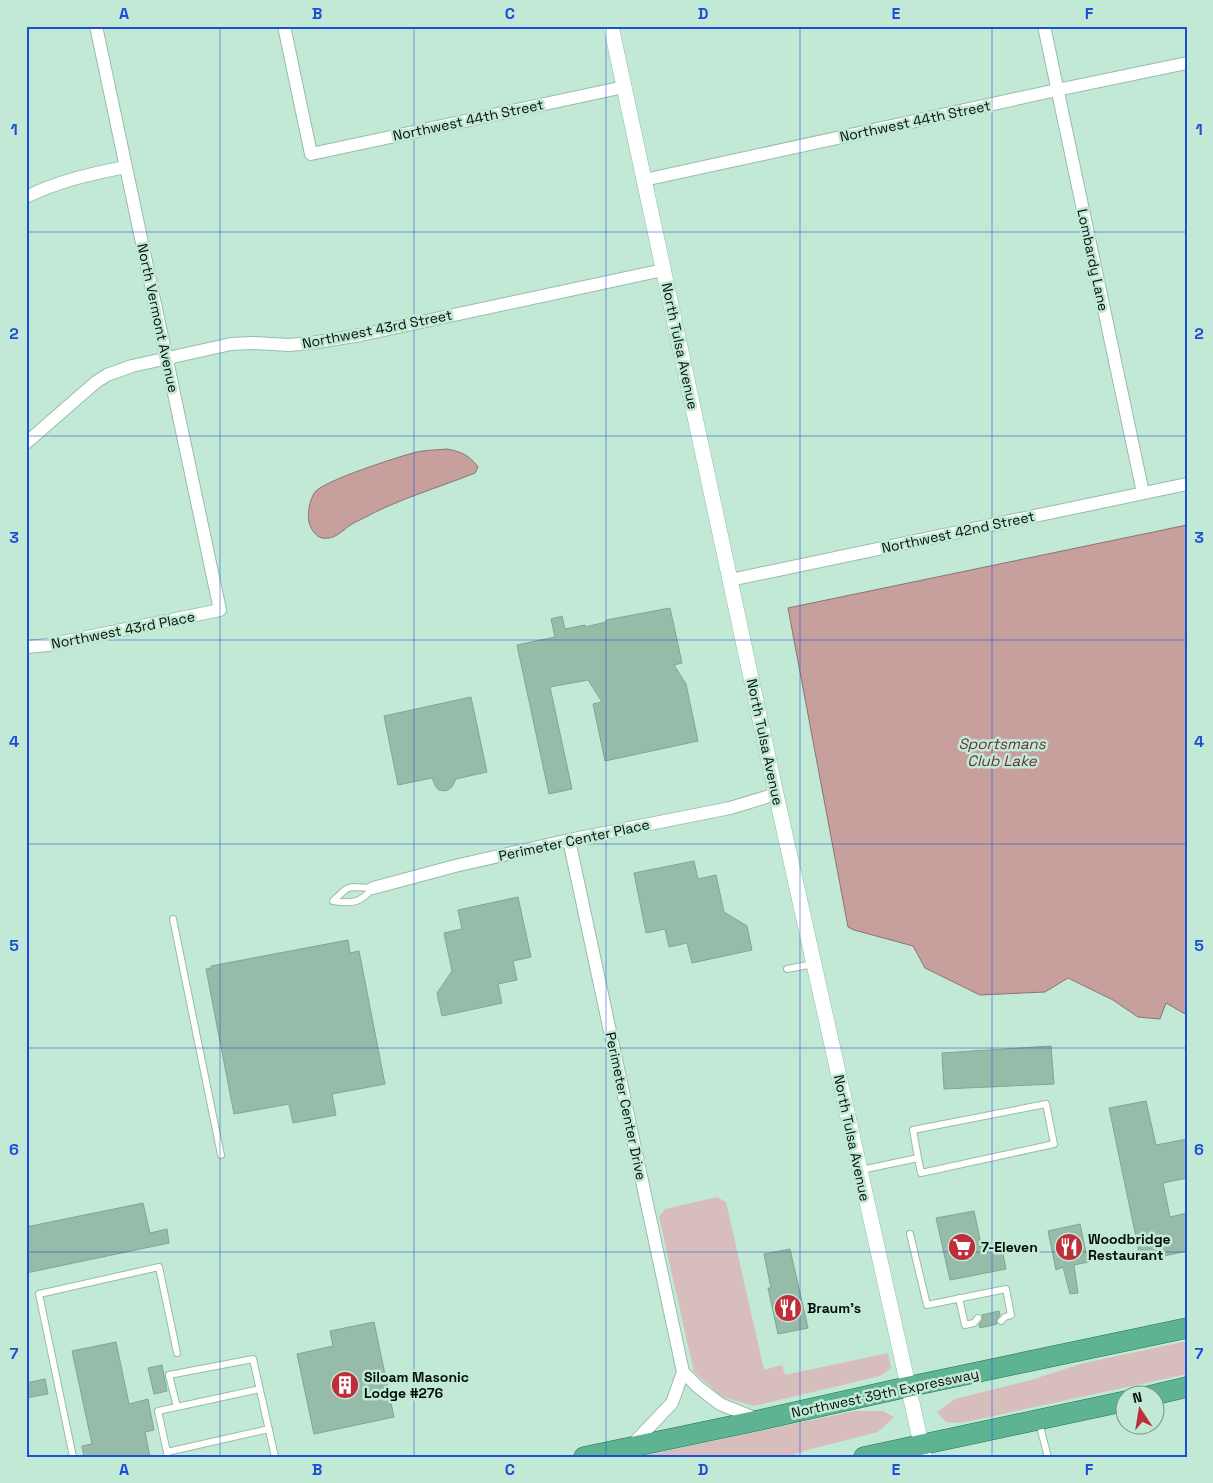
<svg xmlns="http://www.w3.org/2000/svg" width="1213" height="1483" viewBox="0 0 1213 1483" font-family="'Space Grotesk',sans-serif">
	<style>
		.green { fill: #d7bdbc }
		.water { fill: #c79f9d; stroke: #8c7471 }
		.building { fill: #97bba9; stroke: #81a593 }
		.lines { fill: none; stroke-linecap: round; stroke-linejoin: round }
		.service-casing { stroke: #98bdaa; stroke-width: 8 }
		.minor-casing { stroke: #98bdaa; stroke-width: 14 }
		.tertiary-casing { stroke: #98bdaa; stroke-width: 16 }
		.trunk-casing { stroke: #246e50; stroke-width: 21 }
		.service { stroke: #fff; stroke-width: 6 }
		.minor { stroke: #fff; stroke-width: 12 }
		.tertiary { stroke: #fff; stroke-width: 15 }
		.trunk { stroke: #5eb492; stroke-width: 20 }
		.grid { fill: none; stroke: #1d4ed8; stroke-width: 1; stroke-opacity: 0.55 }
		.labels { text-anchor: middle; dominant-baseline: central; stroke-width: 5; stroke-linejoin: round; paint-order: stroke }
		.street-label { font-size: 14px; fill: #030f09; stroke: #c2e9d5 }
		.poi-label { font-size: 14px; font-weight: bold; fill: #030f09; stroke: #c2e9d5; text-anchor: start }
		.water-label { font-size: 15px; font-style: italic; fill: #683232; stroke: #c2e9d5 }
		.neatline { fill: none; stroke: #1d4ed8; stroke-width: 2 }
		.grid-label { font-size: 16px; text-anchor: middle; font-weight: bold; fill: #1d4ed8 }
	</style>
	<rect width="100%" height="100%" fill="#c2e9d5"/>
	<!-- green -->
	<path class="green" d="M717,1197L726,1202L764,1370L782,1365L785,1375L888,1353L891,1368L880,1376L754,1406L722,1397L694,1372L659,1217L665,1209Z
		M1187,1341V1374L961,1423L946,1422L937,1412L955,1399L1031,1380L1080,1364Z
		M855,1411H883L894,1417L878,1432L807,1450L786,1457H638Z"/>
	<!-- water -->
	<path class="water" d="M447,449C462,452 469,455 478,467L475,473C438,488 398,499 362,519C358,521 353,523 349,526C341,532 334,540 322,538C316,537 310,528 309,522C307,513 310,499 315,492C323,481 400,456 417,452C426,450 437,450 447,449Z
		M1187,525V1015L1166,1003L1160,1019L1138,1017L1113,1000L1068,978L1045,992L980,995L925,968L913,946L854,930L848,927L788,608Z"/>
	<!-- building -->
	<path class="building" d="M670,608L682,663L674,665L686,684L698,741L605,761L593,704L602,702L588,680L550,687L572,789L549,794L517,645L555,637L551,619L562,616L565,629L585,625V627L606,622V620Z
		M471,697L487,772L456,779L452,787L446,791L439,790L436,787L432,778L398,785L384,716Z
		M694,861L698,879L716,875L724,912L747,926L752,950L692,963L687,943L669,947L665,929L646,933L634,873Z
		M518,897L531,957L513,961L517,980L498,984L502,1003L442,1016L437,993L452,971L444,933L462,929L458,910Z
		M348,940L350,953L359,951L385,1084L332,1094L336,1115L293,1123L289,1104L234,1114L206,969L211,968V966Z
		M1051,1046L1054,1084L944,1089L942,1053Z
		M1146,1101L1156,1145L1187,1139V1178L1163,1183L1170,1217L1187,1213V1251L1141,1261L1109,1108Z
		M143,1203L150,1233L167,1229L169,1243L26,1273V1227Z
		M974,1211L982,1249L1001,1244L1006,1269L950,1280L936,1218Z
		M1080,1224L1088,1262L1074,1265L1078,1293L1070,1294L1063,1267L1056,1270L1048,1231Z
		M790,1249L808,1328L778,1334L768,1288H771L764,1254Z
		M999,1311L1000,1315L996,1320L997,1324L980,1328L979,1325L983,1319L982,1315Z
		M374,1322L394,1417L314,1434L297,1354L333,1346L330,1331Z
		M116,1342L129,1404L148,1399L154,1430L145,1432L150,1457H84L82,1446L92,1444L72,1351Z
		M162,1365L167,1391L154,1394L148,1368Z
		M45,1379L48,1394L26,1398V1383Z"/>
	<g class="lines">
		<defs>
			<path id="service" d="M352,887L373,888C360,903 353,904 333,901L346,889Z
				M173,919L221,1155
				M787,969L813,964
				M861,1170L918,1158L913,1130L1046,1104L1054,1144L921,1173L918,1158
				M910,1234L927,1305L1006,1289L1011,1315L1005,1317L1001,1321
				M959,1298L965,1325L974,1323L978,1318
				M177,1407L169,1375L253,1359L275,1457
				M1039,1423L1048,1457
				M167,1452L158,1411L260,1389
				M73,1457L39,1294L159,1267L177,1353
				M168,1457L167,1452L269,1429"/>
			<path id="minor" d="M284,26L311,154L624,87
				M1044,26L1143,493
				M644,180L1057,90L1187,63
				M26,197C58,181 91,174 125,167
				M26,443L96,382L107,375L132,366L231,344L252,343L289,345L311,343L361,335L663,270
				M730,580L1187,484
				M26,647L48,645L220,610L96,26
				M569,840L683,1372L672,1403L631,1446
				M373,888L455,866L569,840L730,808L776,794
				M683,1372L698,1387L720,1404L757,1419"/>
			<path id="tertiary" d="M611,26L776,794L924,1457"/>
			<path id="trunk" d="M1149,1396L1187,1387
				M584,1457L760,1420L907,1387L1187,1328
				M864,1457L1126,1401"/>
		</defs>
		<!-- service casing -->
		<use href="#service" class="service-casing"/>
		<!-- minor casing -->
		<use href="#minor" class="minor-casing"/>
		<!-- tertiary casing -->
		<use href="#tertiary" class="tertiary-casing"/>
		<!-- trunk casing -->
		<use href="#trunk" class="trunk-casing"/>
		<!-- service -->
		<use href="#service" class="service"/>
		<!-- minor -->
		<use href="#minor" class="minor"/>
		<!-- tertiary -->
		<use href="#tertiary" class="tertiary"/>
		<!-- trunk -->
		<use href="#trunk" class="trunk"/>
	</g>
	<!-- grid -->
	<path class="grid" d="M220,26V1457M414,26V1457M606,26V1457M800,26V1457M992,26V1457M26,232H1187M26,436H1187M26,640H1187M26,844H1187M26,1048H1187M26,1252H1187"/>
	<!-- icons -->
	<defs>
		<symbol id="supermarket-disc" viewBox="-11 -11 22 22"><circle r="9.5" fill="#bf2e3a" stroke="#c2e9d5"/><path d="M-6-5.5h2.5l.6 2H6L4.5 2H-2.5L-4.4-4H-6ZM-1.5 3.2a1.3 1.3 0 1 0 .1 0ZM3 3.2a1.3 1.3 0 1 0 .1 0Z" fill="#fff"/></symbol>
		<symbol id="restaurant-disc" viewBox="-11 -11 22 22"><circle r="9.5" fill="#bf2e3a" stroke="#c2e9d5"/><path d="M-5-6h1v4h1v-4h1v4h1v-4h1v5L-1.5 .5V6h-2V.5L-5-1ZM5-6V6H3V1.5H1.5Q1.5-4 5-6Z" fill="#fff"/></symbol>
		<symbol id="building-disc" viewBox="-11 -11 22 22"><circle r="9.5" fill="#bf2e3a" stroke="#c2e9d5"/><path d="M-4-6H4V6H1V3H-1V6H-4ZM-2.5-4.3h1.7v1.8h-1.7ZM.8-4.3h1.7v1.8H.8ZM-2.5-1h1.7V.8h-1.7ZM.8-1h1.7V.8H.8Z" fill="#fff"/></symbol>
	</defs>
	<g fill-rule="evenodd">
		<use href="#supermarket-disc" x="946" y="1231" width="32" height="32"/>
		<use href="#restaurant-disc" x="1053" y="1231" width="32" height="32"/>
		<use href="#restaurant-disc" x="772" y="1292" width="32" height="32"/>
		<use href="#building-disc" x="329" y="1369" width="32" height="32"/>
	</g>
	<g class="labels">
		<!-- street labels -->
		<g class="street-label">
			<text transform="translate(468 120) rotate(-12)">Northwest 44th Street</text>
			<text transform="translate(915 121) rotate(-12)">Northwest 44th Street</text>
			<text transform="translate(1093 260) rotate(78)">Lombardy Lane</text>
			<text transform="translate(158 318) rotate(78)">North Vermont Avenue</text>
			<text transform="translate(377 329) rotate(-11)">Northwest 43rd Street</text>
			<text transform="translate(680 346) rotate(78)">North Tulsa Avenue</text>
			<text transform="translate(958 532) rotate(-12)">Northwest 42nd Street</text>
			<text transform="translate(123 630) rotate(-11)">Northwest 43rd Place</text>
			<text transform="translate(765 742) rotate(78)">North Tulsa Avenue</text>
			<text transform="translate(574 840) rotate(-12)">Perimeter Center Place</text>
			<text transform="translate(626 1106) rotate(78)">Perimeter Center Drive</text>
			<text transform="translate(852 1138) rotate(78)">North Tulsa Avenue</text>
			<text transform="translate(885 1393) rotate(-12)">Northwest 39th Expressway</text>
		</g>
		<!-- poi labels -->
		<g class="poi-label">
			<text x="1088" y="1239">Woodbridge<tspan x="1088" dy="16">Restaurant</tspan></text>
			<text x="981" y="1247">7-Eleven</text>
			<text x="807" y="1308">Braum's</text>
			<text x="364" y="1377">Siloam Masonic<tspan x="364" dy="16">Lodge #276</tspan></text>
		</g>
		<!-- water labels -->
		<g class="water-label">
			<text x="1002" y="743">Sportsmans<tspan x="1002" dy="17">Club Lake</tspan></text>
		</g>
	</g>
	<!-- border -->
	<rect width="1213" height="1483" fill="none" stroke="#c2e9d5" stroke-width="55"/>
	<!-- north arrow -->
	<g transform="translate(1140 1410) rotate(348)"><circle r="24" fill="#c2e9d5" stroke="#769283"/>
	<path d="M0-4L9 19L0 12L-9 19Z" fill="#bf2e3a"/>
	<text y="-8" font-size="14" font-weight="bold" text-anchor="middle" fill="#030f09">N</text>
	</g>
	<rect x="28" y="28" width="1158" height="1428" class="neatline"/>
	<g class="grid-label">
		<text x="124" y="19">A</text>
		<text x="317" y="19">B</text>
		<text x="510" y="19">C</text>
		<text x="703" y="19">D</text>
		<text x="896" y="19">E</text>
		<text x="1089" y="19">F</text>
		<text x="14" y="135">1</text>
		<text x="1199" y="135">1</text>
		<text x="14" y="339">2</text>
		<text x="1199" y="339">2</text>
		<text x="14" y="543">3</text>
		<text x="1199" y="543">3</text>
		<text x="14" y="747">4</text>
		<text x="1199" y="747">4</text>
		<text x="14" y="951">5</text>
		<text x="1199" y="951">5</text>
		<text x="14" y="1155">6</text>
		<text x="1199" y="1155">6</text>
		<text x="14" y="1359">7</text>
		<text x="1199" y="1359">7</text>
		<text x="124" y="1475">A</text>
		<text x="317" y="1475">B</text>
		<text x="510" y="1475">C</text>
		<text x="703" y="1475">D</text>
		<text x="896" y="1475">E</text>
		<text x="1089" y="1475">F</text>
	</g>
</svg>
